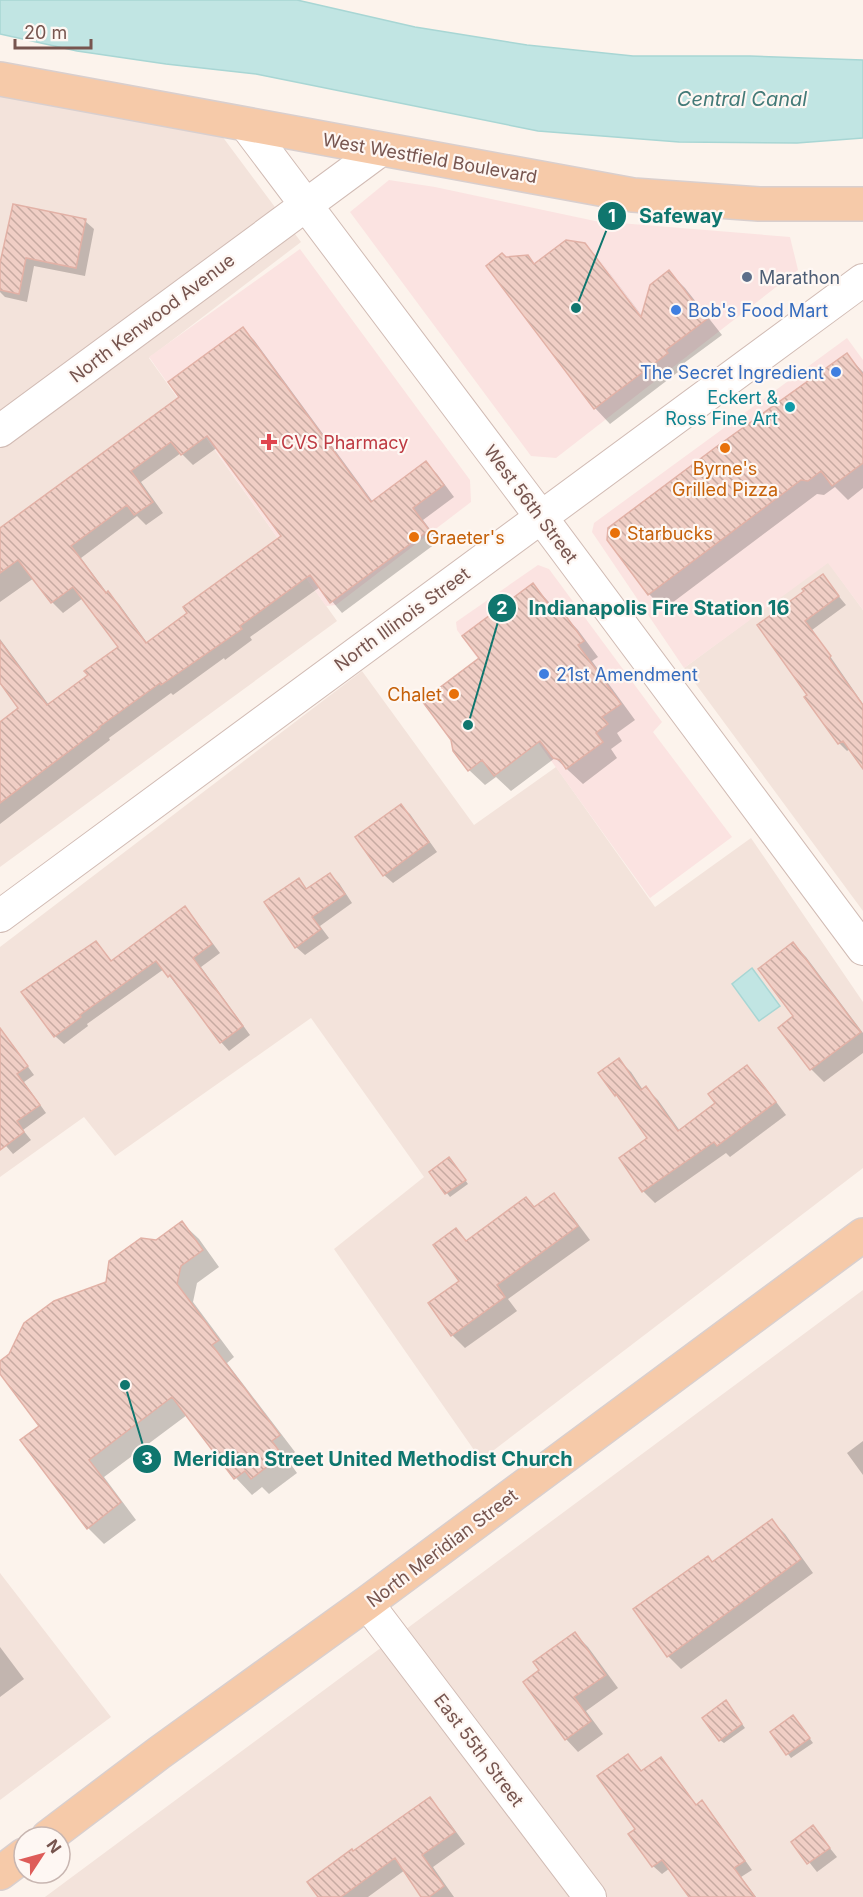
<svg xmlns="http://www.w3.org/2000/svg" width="863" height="1897" viewBox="0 0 863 1897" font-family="Inter,sans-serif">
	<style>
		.residential { fill: #f3e3db }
		.commercial { fill: #fbe3e1 }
		.water { fill: #c1e5e3; stroke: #a8d6d4; stroke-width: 1.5 }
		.shadow { fill: #0003; fill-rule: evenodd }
		.building { fill: url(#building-back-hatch); stroke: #e2b1a6; stroke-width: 1.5; fill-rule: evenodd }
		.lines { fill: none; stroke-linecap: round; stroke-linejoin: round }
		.minor-casing { stroke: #d1bbb4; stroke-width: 34 }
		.major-casing { stroke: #d9cfce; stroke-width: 36 }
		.minor { stroke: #fff; stroke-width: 32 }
		.major { stroke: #f6caa9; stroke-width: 33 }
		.service-dot { fill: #5c6f8a; stroke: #fef7f3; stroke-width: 2 }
		.shop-dot { fill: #3f7fe0; stroke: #fef7f3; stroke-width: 2 }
		.culture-dot { fill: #0f9aa8; stroke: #fef7f3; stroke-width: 2 }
		.health-dot { fill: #e0444e; stroke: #fef7f3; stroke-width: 2 }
		.food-dot { fill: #e8710a; stroke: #fef7f3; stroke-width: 2 }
		.labels { text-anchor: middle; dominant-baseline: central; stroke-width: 4.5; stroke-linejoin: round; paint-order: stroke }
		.street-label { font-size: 18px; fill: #77554f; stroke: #fef7f3 }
		.service-label { font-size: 18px; fill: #4e5e75; stroke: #fef7f3; text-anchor: start }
		.shop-label { font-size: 18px; fill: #366cbe; stroke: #fef7f3; text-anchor: start }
		.culture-label { font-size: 18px; fill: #0d838f; stroke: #fef7f3; text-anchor: end }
		.health-label { font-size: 18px; fill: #be3a42; stroke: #fef7f3; text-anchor: start }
		.food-label { font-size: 18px; fill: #c56008; stroke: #fef7f3; text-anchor: start }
		.water-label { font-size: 20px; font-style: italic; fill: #437a78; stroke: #fef7f3 }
		.leader { fill: none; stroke: #0f766e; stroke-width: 2 }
		.callout-dot { fill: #0f766e; stroke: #fef7f3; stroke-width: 2 }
		.mark-label { font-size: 18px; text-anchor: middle; font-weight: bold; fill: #fff }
		.callout-label { font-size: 20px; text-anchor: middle; font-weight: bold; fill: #0f766e; stroke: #fef7f3; stroke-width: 4.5; stroke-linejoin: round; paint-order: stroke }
	</style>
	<defs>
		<pattern id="building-back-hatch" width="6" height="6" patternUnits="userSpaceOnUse" patternTransform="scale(1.5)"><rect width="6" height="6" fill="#f0cec5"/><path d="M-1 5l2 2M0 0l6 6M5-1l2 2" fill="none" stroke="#c7aaa2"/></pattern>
	</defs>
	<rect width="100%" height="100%" fill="#fcf3ec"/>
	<!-- residential -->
	<path class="residential" d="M0,96L219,132L301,242L149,358L337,621L0,867Z
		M828,562L863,610V911L684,668Z
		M362,671L474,825L556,767L655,907L751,838L863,1002V1168L481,1460L334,1249L424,1177L311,1018L115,1156L84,1117L0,1177V947Z
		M863,1290V1897H45Z
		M0,1573L111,1717L0,1800Z"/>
	<!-- commercial -->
	<path class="commercial" d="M389,180L435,187L595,221L790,237L798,270L556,458L531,456L350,212Z
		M300,249L470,480L471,502L336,605L326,606L149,357Z
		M847,338L863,360V610L828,563L684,668L592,532L594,523Z
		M538,565L549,569L662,722L653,732L732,837L650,898L457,630L456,622Z"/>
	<!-- water -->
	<path class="water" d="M0,0H297L415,27L527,45L633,56H750L863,60V138L797,143L679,142L538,131L256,74L166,64L77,51L0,34Z
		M752,968L780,1006L759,1021L732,984Z"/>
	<!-- shadow -->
	<path class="shadow" d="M85,221L94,229L85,276L34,266L27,302L5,297L0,292V270Z
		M585,245L597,257H594L644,324L646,322L599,259L642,316L669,272L685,288L722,335L680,366L682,369L610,424L595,408L506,258L527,257L535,265Z
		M243,329L254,340L373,502L426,463L437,474L454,497L423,520L439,541L342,613L320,587L250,637L252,640L225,660L224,658L173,695L171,693L109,738L110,740L0,824V724L21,709L2,683L0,685V639L49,705L90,676L120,647L83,598L63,613L52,602L34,578L0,602V530L181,397ZM218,447L283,536L189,614L148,644L119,604L107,593L81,558L137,516L146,525L163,513L141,482L181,453L193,465Z
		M847,355L863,372V488L848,500L835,487L824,495L817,494L664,609L649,594L608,540Z
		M822,576L846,605L812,630L863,704V766L850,749L847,751L839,743L810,695L759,626L806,592Z
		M533,585L548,601L560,616L563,614L578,630L598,657L592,661L635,720L617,733L622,741L611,749L617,758L583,784L555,758L511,791L496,777L485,785L469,770L481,659Z
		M401,806L410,814L437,852L393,883L384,875Z
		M330,875L339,883L352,903L320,926L329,938L305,955L296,947L299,880L308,890Z
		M185,908L193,917L220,953L201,967L250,1035L229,1051L221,1042L164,969L87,1024L88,1026L64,1044L55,1036L96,943L112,961Z
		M793,944L806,957L863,1033V1053L824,1082L811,1069L780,1028L795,1017Z
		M0,1030L7,1038L34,1075L24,1082L46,1113L23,1130L31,1140L13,1154L0,1139Z
		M619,1060L631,1072L643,1090L646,1088L658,1100L680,1131L717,1103L747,1067L759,1079L786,1115L730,1157L726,1153L655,1203L643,1191L649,1139L600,1073Z
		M453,1163L468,1184L450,1197L431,1173Z
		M554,1195L566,1208L590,1240L508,1299L517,1311L465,1348L452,1335L461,1282L456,1230L468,1242L526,1199L535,1208Z
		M182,1223L199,1239L219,1267L197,1283L193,1302L234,1357L227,1363L295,1452L287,1459L297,1473L269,1494L262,1487L252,1495L236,1478L187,1415L104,1477L136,1520L104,1544L88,1528L41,1426L0,1371V1363L107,1283L156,1242Z
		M863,1441V1475L847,1453Z
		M772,1521L785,1534L813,1573L681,1669L668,1656L707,1557L713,1563Z
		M575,1634L588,1647L618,1688L586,1711L603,1734L578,1752L566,1739L541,1671Z
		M0,1647L24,1679L0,1697Z
		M729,1706L745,1728L724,1743L720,1740Z
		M797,1721L813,1743L791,1758L772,1733Z
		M628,1756L643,1772L661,1759L669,1767L697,1806L702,1802L710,1811L752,1870L741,1877L756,1897H691L670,1868L662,1874L653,1866L637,1830Z
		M430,1799L441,1811L465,1844L433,1867L454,1897H423L405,1870L368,1897H320L353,1852Z
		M813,1827L837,1857L817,1872L793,1842Z"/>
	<!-- building -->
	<path class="building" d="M13,204L86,219L76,268L26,258L19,294L0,290V263Z
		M566,240L585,243L641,317L650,285L669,270L707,319L666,350L668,353L594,409L486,266L502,253L506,257L528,255L534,264Z
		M243,327L371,502L426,461L444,485L413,508L429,530L330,603L310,575L240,626L242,629L161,685L160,683L99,727L100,728L0,803V722L18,708L0,683V641L47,705L88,675L84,671L118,647L73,587L51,603L18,560L0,573V528L179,397L168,382ZM207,436L281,536L183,607L187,613L146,643L108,591L106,593L71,546L127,505L134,515L153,502L131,471L171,442L181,455Z
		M847,353L863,375V463L832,486L821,471L808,481L801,480L648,595L607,540L608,528L716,447Z
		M823,574L839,596L805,621L831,656L829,658L863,705V769L843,741L838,744L804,697L807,695L757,625L804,591L802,589Z
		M533,583L557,616L563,612L584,641L578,645L621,704L602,717L608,724L596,733L603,742L566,769L560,760L553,758L540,741L494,776L482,760L468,771L453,751L451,740L422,701L479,658L462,636Z
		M401,804L429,842L383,876L355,837Z
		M330,873L345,894L312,917L321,929L295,948L264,902L299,878L306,889Z
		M185,906L212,944L193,958L243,1026L220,1043L170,975L168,977L156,961L80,1015L81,1017L54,1037L21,992L96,941L111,961Z
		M793,942L861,1032L810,1070L778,1028L793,1016L758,969Z
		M0,1028L28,1066L17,1074L40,1105L17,1121L24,1132L0,1150Z
		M619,1058L641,1090L646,1086L678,1131L715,1103L708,1094L747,1065L776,1102L717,1146L714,1142L642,1192L619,1158L647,1138L616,1094L615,1096L598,1073Z
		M449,1157L466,1180L445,1194L429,1172Z
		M554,1193L578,1226L497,1285L505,1297L451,1336L428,1303L459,1281L433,1245L456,1228L466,1241L526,1197L534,1207Z
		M182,1221L203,1250L181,1266L177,1284L219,1340L212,1345L280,1435L272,1441L282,1455L251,1479L245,1471L234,1479L172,1397L89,1460L121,1502L87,1529L20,1440L39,1426L0,1374V1361L9,1354L24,1323L54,1301L106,1282L109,1261L141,1238L156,1240Z
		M772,1519L801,1559L667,1657L633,1609L708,1556L712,1562Z
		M575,1632L606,1675L574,1697L591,1721L565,1740L523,1682L539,1670L533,1662Z
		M726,1700L742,1724L719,1741L702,1718Z
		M793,1715L810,1738L786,1755L770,1732Z
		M628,1754L641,1771L661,1757L696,1805L702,1800L745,1861L734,1868L755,1897H689L662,1860L652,1867L628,1834L635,1829L597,1776Z
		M430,1797L455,1832L422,1855L444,1886L429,1897H421L395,1858L341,1897H318L307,1882L352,1849L353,1851Z
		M813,1825L830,1848L807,1864L791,1842Z"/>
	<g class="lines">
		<defs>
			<path id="minor" d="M245,124L541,517L863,949
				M0,431L382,149
				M0,916L863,280
				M367,1603L590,1897"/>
			<path id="major" d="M0,79L633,195L759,204H863
				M48,1837L159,1753L367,1603L863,1235
				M0,1873L24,1855"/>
		</defs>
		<!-- minor casing -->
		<use href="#minor" class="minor-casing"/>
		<!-- major casing -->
		<use href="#major" class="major-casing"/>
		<!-- minor -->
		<use href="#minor" class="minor"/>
		<!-- major -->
		<use href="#major" class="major"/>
	</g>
	<!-- markers -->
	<circle class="service-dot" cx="747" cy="277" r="6"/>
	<g class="shop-dot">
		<circle cx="676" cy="310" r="6"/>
		<circle cx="836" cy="372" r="6"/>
		<circle cx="544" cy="674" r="6"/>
	</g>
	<circle class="culture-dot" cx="790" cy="407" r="6"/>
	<path class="health-dot" d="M266 433h6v6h6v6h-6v6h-6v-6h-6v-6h6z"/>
	<g class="food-dot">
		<circle cx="725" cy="448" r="6"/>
		<circle cx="615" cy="533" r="6"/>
		<circle cx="414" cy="537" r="6"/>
		<circle cx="454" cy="694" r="6"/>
	</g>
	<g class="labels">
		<!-- street labels -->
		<g class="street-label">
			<text transform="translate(430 158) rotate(10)">West Westfield Boulevard</text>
			<text transform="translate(152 318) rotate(-37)">North Kenwood Avenue</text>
			<text transform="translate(531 504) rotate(53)">West 56th Street</text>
			<text transform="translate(402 619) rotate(-36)">North Illinois Street</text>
			<text transform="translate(442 1548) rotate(-37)">North Meridian Street</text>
			<text transform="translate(479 1750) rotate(53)">East 55th Street</text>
		</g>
		<!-- service labels -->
		<g class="service-label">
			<text x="759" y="277">Marathon</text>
		</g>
		<!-- shop labels -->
		<g class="shop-label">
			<text x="688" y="310">Bob's Food Mart</text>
			<text x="824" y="372" text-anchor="end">The Secret Ingredient</text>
			<text x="556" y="674">21st Amendment</text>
		</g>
		<!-- culture labels -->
		<g class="culture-label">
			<text x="778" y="397">Eckert &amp;<tspan x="778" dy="21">Ross Fine Art</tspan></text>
		</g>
		<!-- health labels -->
		<g class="health-label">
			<text x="281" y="442">CVS Pharmacy</text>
		</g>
		<!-- food labels -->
		<g class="food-label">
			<text x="725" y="468" text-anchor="middle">Byrne's<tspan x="725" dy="21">Grilled Pizza</tspan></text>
			<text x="627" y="533">Starbucks</text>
			<text x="426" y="537">Graeter's</text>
			<text x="442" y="694" text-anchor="end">Chalet</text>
		</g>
		<!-- water labels -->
		<g class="water-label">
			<text x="742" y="99">Central Canal</text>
		</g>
	</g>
	<!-- callouts -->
	<path class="leader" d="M576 308L612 216M468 725L502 608M125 1385L147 1459"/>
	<g class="callout-dot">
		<circle cx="576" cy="308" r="6"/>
		<circle cx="468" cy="725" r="6"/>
		<circle cx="125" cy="1385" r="6"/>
		<circle cx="612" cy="216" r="15"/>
		<circle cx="502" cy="608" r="15"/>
		<circle cx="147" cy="1459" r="15"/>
	</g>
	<g class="mark-label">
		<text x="612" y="222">1</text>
		<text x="502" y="614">2</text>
		<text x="147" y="1465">3</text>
	</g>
	<g class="callout-label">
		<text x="681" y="223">Safeway</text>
		<text x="659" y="615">Indianapolis Fire Station 16</text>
		<text x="373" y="1466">Meridian Street United Methodist Church</text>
	</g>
	<!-- north arrow -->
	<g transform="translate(42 1855) rotate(54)"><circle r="28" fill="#fef7f3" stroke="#c8b6b1" stroke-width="1.5"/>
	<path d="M0-4.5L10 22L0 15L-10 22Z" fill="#de5c59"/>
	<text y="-9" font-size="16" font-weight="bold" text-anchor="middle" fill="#77554f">N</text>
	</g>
	<!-- scale -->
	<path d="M15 39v9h76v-9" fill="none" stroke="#77554f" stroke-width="3"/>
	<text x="24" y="39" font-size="18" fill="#77554f" stroke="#fef7f3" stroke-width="4.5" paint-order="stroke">20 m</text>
</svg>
